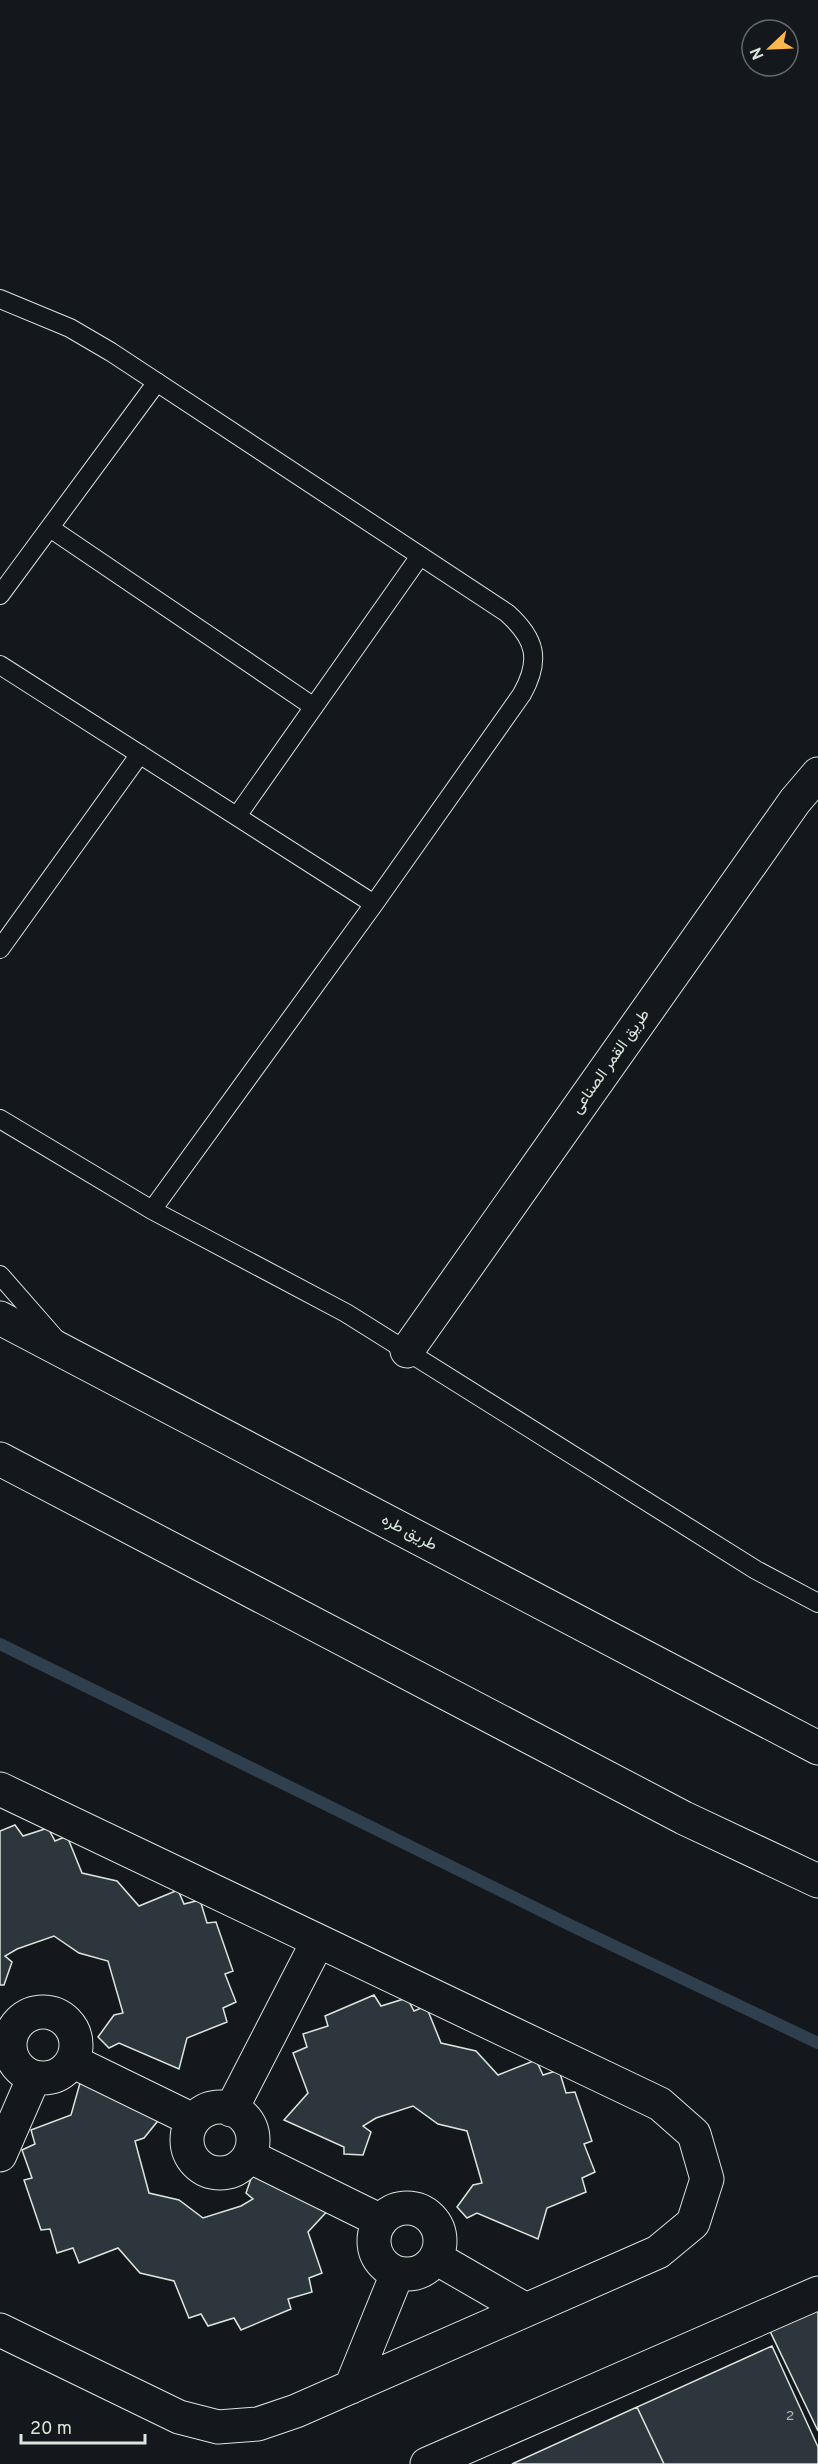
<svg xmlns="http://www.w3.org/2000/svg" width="818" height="2464" viewBox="0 0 818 2464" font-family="Overpass,Vazirmatn,sans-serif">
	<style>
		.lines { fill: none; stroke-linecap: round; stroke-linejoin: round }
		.stream { stroke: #2f3f4d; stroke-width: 12 }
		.building { fill: #2c363c; stroke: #d8e6dc; stroke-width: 1.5 }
		.lane-casing { stroke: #d8e6dc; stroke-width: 20 }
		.street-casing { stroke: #d8e6dc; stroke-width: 35 }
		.secondary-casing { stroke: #d8e6dc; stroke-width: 35 }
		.lane { stroke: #14181c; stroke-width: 18 }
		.street { stroke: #14181c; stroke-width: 33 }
		.secondary { stroke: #14181c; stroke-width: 33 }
		.labels { text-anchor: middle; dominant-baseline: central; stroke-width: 4.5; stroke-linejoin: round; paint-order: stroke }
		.number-label { font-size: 14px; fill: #adbab4 }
		.street-label { font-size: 16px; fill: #d8e6dc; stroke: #14181c }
	</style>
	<rect width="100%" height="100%" fill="#14181c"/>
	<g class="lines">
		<!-- stream -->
		<path class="stream" d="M0,1644L570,1925L818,2043"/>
	</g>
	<!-- building -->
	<path class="building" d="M15,1825L23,1836L48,1828L55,1841L67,1836L82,1873L117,1881L139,1906L178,1890L184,1904L200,1900L207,1923L216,1922L233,1971L225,1974L236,2002L223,2008L227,2022L187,2038L179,2069L119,2043L109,2048L98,2037L114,2015L123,2013L108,1961L79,1953L54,1936L17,1949L5,1956L12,1962L4,1985H0V1831Z
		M374,1995L381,2006L407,1998L414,2011L426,2006L441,2043L476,2051L498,2075L536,2060L543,2075L559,2070L566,2093L575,2092L592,2141L584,2144L595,2172L582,2178L586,2192L547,2208L538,2239L477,2213L467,2218L457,2207L473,2185L482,2183L467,2131L438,2124L413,2106L376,2118L363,2126L371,2132L363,2155L344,2154V2147L284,2120L308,2093L293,2053L307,2047L303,2034L328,2026L325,2016Z
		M80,2083L140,2110L161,2117L144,2138L135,2141L149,2193L179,2200L203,2218L241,2206L253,2199L246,2193L254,2170L332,2206L308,2232L322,2273L309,2278L312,2292L288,2299L291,2309L241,2330L234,2318L208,2326L201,2314L189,2318L174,2281L140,2273L118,2248L79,2263L73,2248L57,2253L50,2229L41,2230L24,2180L32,2178L22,2150L35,2144L31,2130L71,2115Z
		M818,2305V2431L768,2327Z
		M772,2346L818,2447V2464H664L637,2407Z
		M637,2407L664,2464H512Z"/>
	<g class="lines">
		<defs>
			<path id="lane" d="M0,299L70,328L111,352L507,613C536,639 541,660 522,694L374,904L152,1210
				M50,528L314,707
				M0,595L157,382
				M0,665L374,904
				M237,816L420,556
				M0,949L140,754
				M0,1119L152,1210L346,1313L756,1570L818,1603
				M0,1275L56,1339"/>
			<path id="street" d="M407,1351L795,801L818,774
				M0,1789L660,2104L694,2134L707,2179L693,2223L658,2252L296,2411L258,2424L218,2427L179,2417L0,2330
				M10 2045a33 33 0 1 1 66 0a33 33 0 1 1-66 0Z
				M72,2061L193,2120
				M187 2140a33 33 0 1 1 66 0a33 33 0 1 1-66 0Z
				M231,2110L318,1941
				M0,2155L34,2077
				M249,2156L381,2221
				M374 2241a33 33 0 1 1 66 0a33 33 0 1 1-66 0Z
				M436,2258L526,2310
				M351,2387L397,2274
				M427,2464L818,2293"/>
			<path id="secondary" d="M0,1318L818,1748
				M0,1459L684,1818L818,1881"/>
		</defs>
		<!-- lane casing -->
		<use href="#lane" class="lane-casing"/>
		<!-- street casing -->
		<use href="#street" class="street-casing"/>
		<!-- secondary casing -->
		<use href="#secondary" class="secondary-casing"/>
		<!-- lane -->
		<use href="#lane" class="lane"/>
		<!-- street -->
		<use href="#street" class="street"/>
		<!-- secondary -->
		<use href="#secondary" class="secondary"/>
	</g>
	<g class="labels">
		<!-- number labels -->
		<g class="number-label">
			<text x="790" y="2416">2</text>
		</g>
		<!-- street labels -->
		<g class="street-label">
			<text transform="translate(611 1062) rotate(-55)">طريق القمر الصناعى</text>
			<text transform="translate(409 1533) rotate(28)">طريق طره</text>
		</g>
	</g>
	<!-- north arrow -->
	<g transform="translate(770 48) rotate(247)"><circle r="28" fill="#14181c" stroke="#626a69" stroke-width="1.5"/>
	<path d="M0-4.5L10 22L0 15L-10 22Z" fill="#ffb74d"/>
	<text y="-9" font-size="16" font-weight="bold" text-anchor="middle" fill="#d8e6dc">N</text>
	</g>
	<!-- scale -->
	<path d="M21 2434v9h124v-9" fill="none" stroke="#d8e6dc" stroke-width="3"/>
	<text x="30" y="2434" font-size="18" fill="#d8e6dc" stroke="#14181c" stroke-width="4.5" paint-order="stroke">20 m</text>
</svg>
